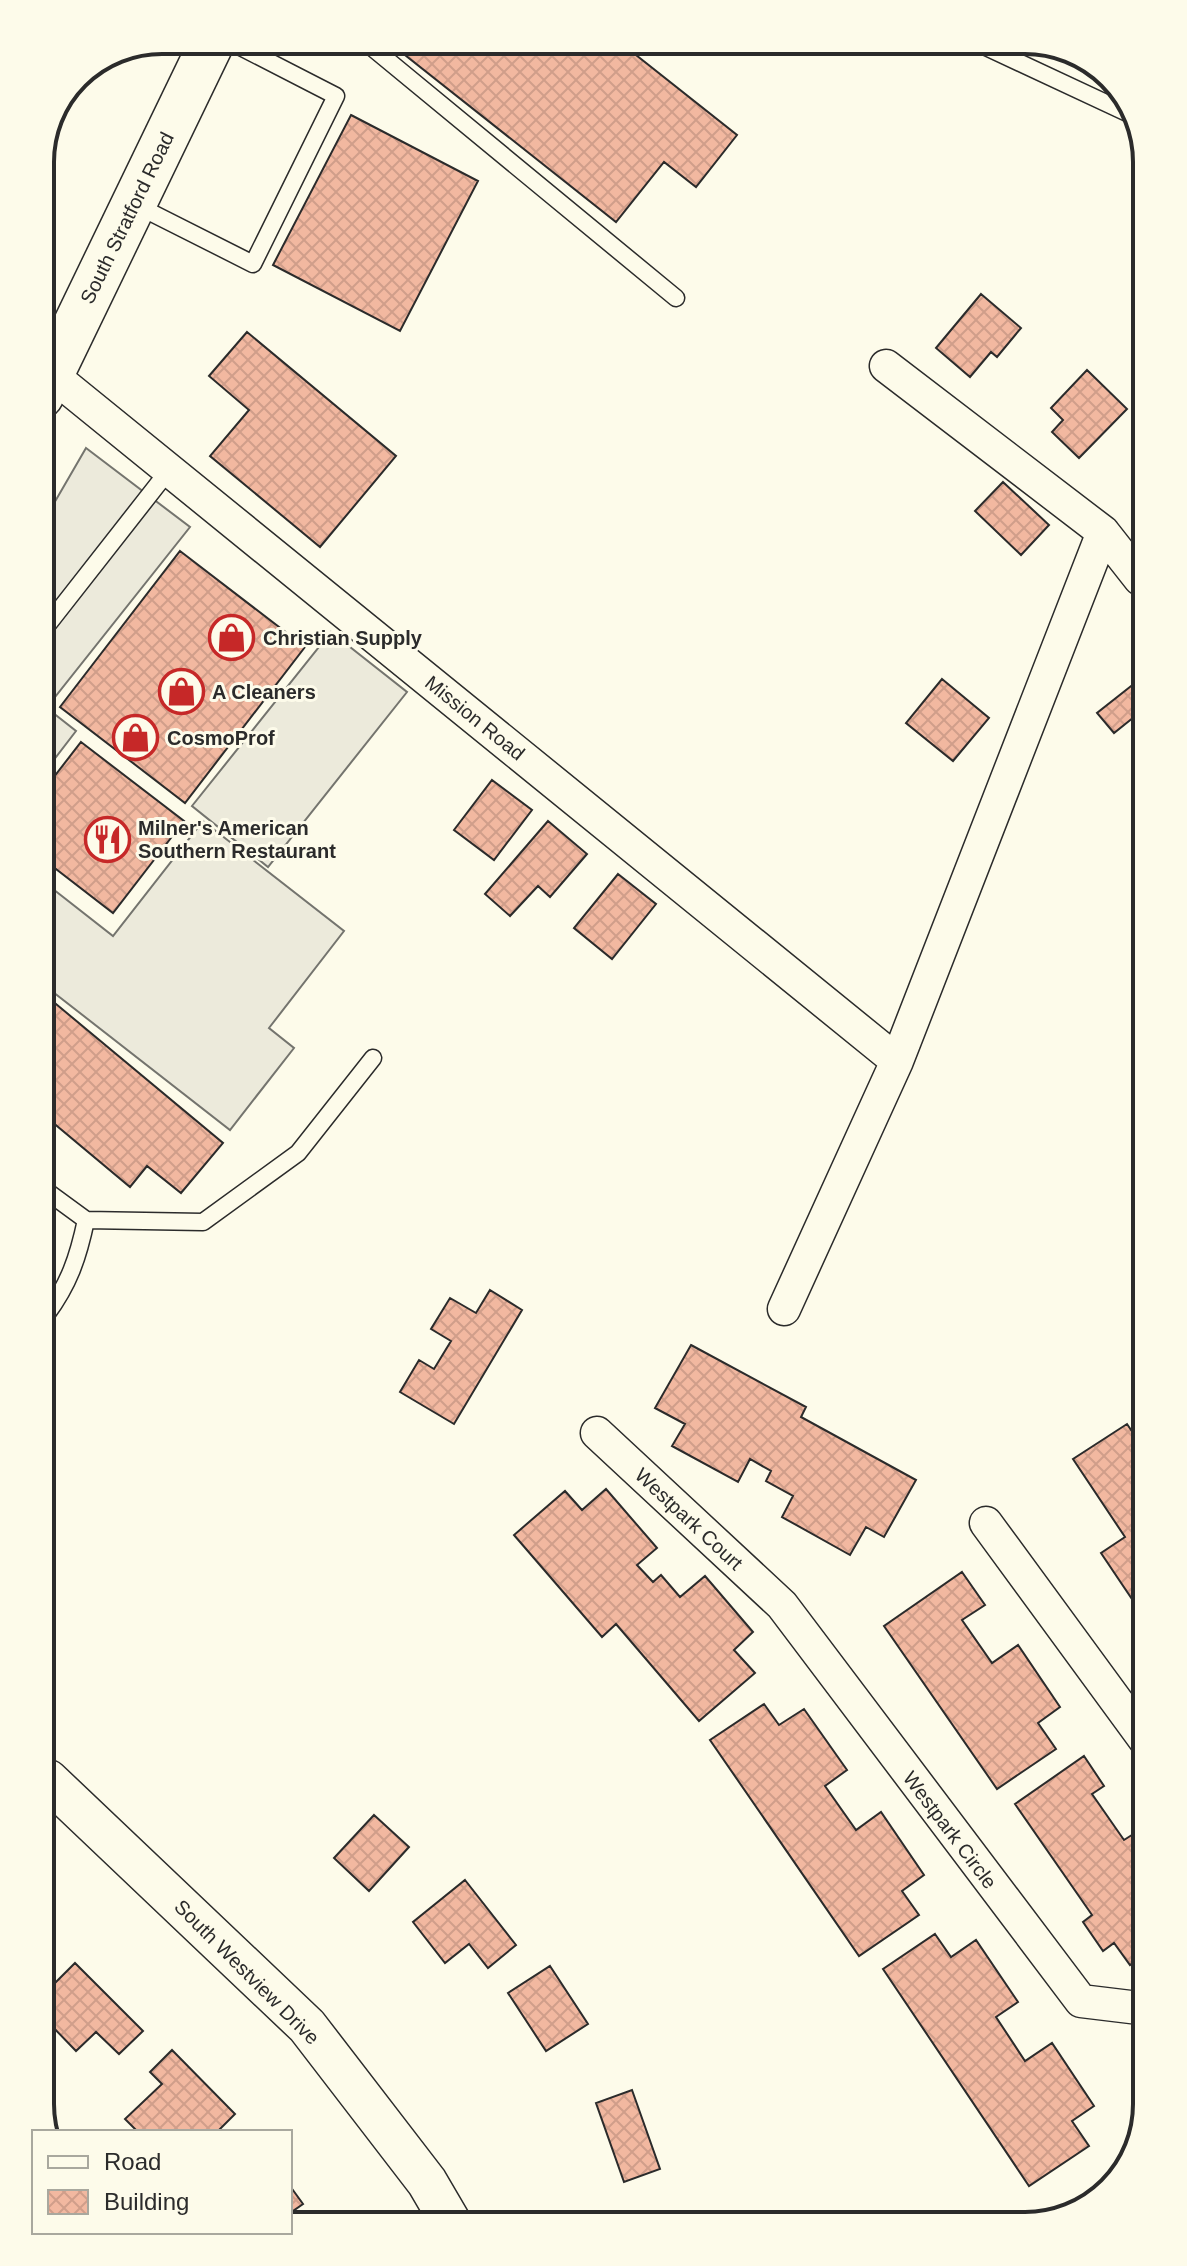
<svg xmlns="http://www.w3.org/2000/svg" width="1187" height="2266" viewBox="0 0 1187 2266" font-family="Helvetica,sans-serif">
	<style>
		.parking { fill: #eceadb; stroke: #74746e; stroke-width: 2 }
		.building { fill: url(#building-cross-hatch); stroke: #2b2b2b; stroke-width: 2 }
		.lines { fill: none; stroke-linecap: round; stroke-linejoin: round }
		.service-casing { stroke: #2b2b2b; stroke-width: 19 }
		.minor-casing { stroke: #2b2b2b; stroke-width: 35 }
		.tertiary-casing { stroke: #2b2b2b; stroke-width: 43 }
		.primary-casing { stroke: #2b2b2b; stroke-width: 47 }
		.service { stroke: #fdfbea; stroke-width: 16 }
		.minor { stroke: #fdfbea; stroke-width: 32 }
		.tertiary { stroke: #fdfbea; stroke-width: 40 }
		.primary { stroke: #fdfbea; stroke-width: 44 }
		.labels { text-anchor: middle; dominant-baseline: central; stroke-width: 6; stroke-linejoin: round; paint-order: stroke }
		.street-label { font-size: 20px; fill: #2b2b2b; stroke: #fdfbea }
		.poi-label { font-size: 20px; font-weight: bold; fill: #2b2b2b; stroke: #fdfbea; text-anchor: start }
		.rim { fill: none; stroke: #2b2b2b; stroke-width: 4 }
	</style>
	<defs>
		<pattern id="building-cross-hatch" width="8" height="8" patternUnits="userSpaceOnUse" patternTransform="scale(2)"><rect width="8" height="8" fill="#f2b8a0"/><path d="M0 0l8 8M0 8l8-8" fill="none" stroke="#d09e8a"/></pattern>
	</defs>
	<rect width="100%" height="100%" fill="#fdfbea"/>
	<!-- parking -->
	<path class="parking" d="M86,448L190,527L51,702L43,695L42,524Z
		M331,632L407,692L268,867L192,806Z
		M43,705L76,731L43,774Z
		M203,821L344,931L269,1028L294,1048L230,1130L44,985V882L113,936Z"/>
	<!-- building -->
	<path class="building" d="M386,40H617L737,135L696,187L664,162L616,222Z
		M351,115L478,181L400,331L273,265Z
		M981,294L1021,328L997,357L991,352L970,377L936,348Z
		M247,332L396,456L320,547L210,456L249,410L209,376Z
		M1087,370L1127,409L1079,458L1052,432L1063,420L1051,408Z
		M1003,482L1049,525L1021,555L975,511Z
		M180,551L305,647L185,803L60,707Z
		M942,679L989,718L953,761L906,723Z
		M1140,679V714L1139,713L1114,733L1097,713Z
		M81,742L184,821L113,913L43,859V791Z
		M492,780L532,810L494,860L454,830Z
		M548,821L587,854L550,897L538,886L510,916L485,894Z
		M618,874L656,904L612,959L574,928Z
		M44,994L223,1143L181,1193L147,1166L130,1187L45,1116Z
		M490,1290L522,1310L454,1424L400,1392L419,1360L434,1369L451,1341L431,1329L450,1298L476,1313Z
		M691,1345L806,1407L801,1417L916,1480L884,1537L866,1527L850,1555L782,1517L793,1496L766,1481L771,1471L750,1459L738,1482L672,1446L685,1424L655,1408Z
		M1127,1424L1144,1449V1617L1101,1553L1125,1537L1073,1459Z
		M606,1489L657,1548L637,1565L653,1582L661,1575L680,1597L705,1576L753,1632L734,1650L755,1673L699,1721L616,1624L602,1637L514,1535L565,1491L582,1510Z
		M962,1572L985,1605L962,1620L992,1663L1018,1645L1060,1707L1038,1723L1056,1749L997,1789L884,1626Z
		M764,1704L779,1725L804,1709L847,1770L825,1786L856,1830L881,1812L924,1875L902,1891L919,1915L859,1956L710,1740Z
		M1084,1756L1104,1786L1092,1794L1124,1840L1146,1826V1954L1130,1965L1114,1943L1103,1951L1083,1922L1092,1915L1015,1804Z
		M374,1815L409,1847L369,1891L334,1858Z
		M465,1880L516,1945L488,1968L469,1944L445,1963L413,1922Z
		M935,1934L951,1957L976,1940L1018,2002L996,2017L1025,2061L1052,2043L1094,2106L1072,2121L1089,2146L1029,2186L883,1969Z
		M75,1963L143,2031L119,2054L96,2032L76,2051L49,2023V1989Z
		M550,1966L588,2024L546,2051L508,1993Z
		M172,2050L235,2114L217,2132H138L125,2119L162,2084L150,2072Z
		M632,2090L660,2169L624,2182L596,2103Z
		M290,2186L303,2204L290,2213Z"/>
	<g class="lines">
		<defs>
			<path id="service" d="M363,40L676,298
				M971,40L1138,118
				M136,205L253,264L336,96L227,40
				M42,632L169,470
				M45,1190L86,1220L203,1222L298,1153L373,1058
				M46,1315C69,1284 78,1258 86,1220"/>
			<path id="minor" d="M886,366L1103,532L1140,579
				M52,375L897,1061
				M784,1309L897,1061L1103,532
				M597,1433L782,1605L1081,2001L1147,2009
				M986,1523L1145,1740"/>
			<path id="tertiary" d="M48,1780L307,2026L427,2182L451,2223"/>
			<path id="primary" d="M41,396L213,40"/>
		</defs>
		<!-- service casing -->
		<use href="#service" class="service-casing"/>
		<!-- minor casing -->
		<use href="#minor" class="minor-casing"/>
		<!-- tertiary casing -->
		<use href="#tertiary" class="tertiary-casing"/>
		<!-- primary casing -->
		<use href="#primary" class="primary-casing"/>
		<!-- service -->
		<use href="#service" class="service"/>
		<!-- minor -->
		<use href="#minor" class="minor"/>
		<!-- tertiary -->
		<use href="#tertiary" class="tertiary"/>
		<!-- primary -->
		<use href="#primary" class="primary"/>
	</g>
	<!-- icons -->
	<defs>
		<symbol id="shop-ring" viewBox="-11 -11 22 22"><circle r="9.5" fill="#fdfbea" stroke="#c62828" stroke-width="1.5"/><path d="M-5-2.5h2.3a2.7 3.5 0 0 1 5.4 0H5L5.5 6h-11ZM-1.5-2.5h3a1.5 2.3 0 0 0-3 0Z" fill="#c62828"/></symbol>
		<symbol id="restaurant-ring" viewBox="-11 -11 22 22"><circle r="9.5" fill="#fdfbea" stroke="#c62828" stroke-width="1.5"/><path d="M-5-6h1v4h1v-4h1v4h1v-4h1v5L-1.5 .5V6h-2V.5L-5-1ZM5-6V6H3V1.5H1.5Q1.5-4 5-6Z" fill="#c62828"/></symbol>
	</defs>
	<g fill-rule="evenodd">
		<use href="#shop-ring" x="206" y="612" width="51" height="51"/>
		<use href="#shop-ring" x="156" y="666" width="51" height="51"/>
		<use href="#shop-ring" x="110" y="712" width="51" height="51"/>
		<use href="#restaurant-ring" x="82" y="814" width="51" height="51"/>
	</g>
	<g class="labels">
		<!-- street labels -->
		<g class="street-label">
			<text transform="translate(127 218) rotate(-64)">South Stratford Road</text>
			<text transform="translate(475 718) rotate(39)">Mission Road</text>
			<text transform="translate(689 1519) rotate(43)">Westpark Court</text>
			<text transform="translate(950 1830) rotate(53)">Westpark Circle</text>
			<text transform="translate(247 1972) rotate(45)">South Westview Drive</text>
		</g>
		<!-- poi labels -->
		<g class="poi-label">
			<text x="263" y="638">Christian Supply</text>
			<text x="212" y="692">A Cleaners</text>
			<text x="167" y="738">CosmoProf</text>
			<text x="138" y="828">Milner's American<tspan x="138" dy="23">Southern Restaurant</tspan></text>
		</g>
	</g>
	<!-- crop -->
	<path d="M0 0H1187V2266H0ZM162 54H1025A108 108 0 0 1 1133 162V2104A108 108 0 0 1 1025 2212H162A108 108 0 0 1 54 2104V162A108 108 0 0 1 162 54Z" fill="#fdfbea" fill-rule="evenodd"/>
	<path class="rim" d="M162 54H1025A108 108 0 0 1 1133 162V2104A108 108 0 0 1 1025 2212H162A108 108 0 0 1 54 2104V162A108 108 0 0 1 162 54Z"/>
	<!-- legend -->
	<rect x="32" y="2130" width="260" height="104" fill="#fdfbea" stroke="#a9a89e" stroke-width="2"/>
	<rect x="48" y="2156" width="40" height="12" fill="#fdfbea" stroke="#a9a89e" stroke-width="2"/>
	<text x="104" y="2170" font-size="24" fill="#2b2b2b">Road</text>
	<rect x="48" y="2190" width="40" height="24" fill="url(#building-cross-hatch)" stroke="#a9a89e" stroke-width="2"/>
	<text x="104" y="2210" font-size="24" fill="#2b2b2b">Building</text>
</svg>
